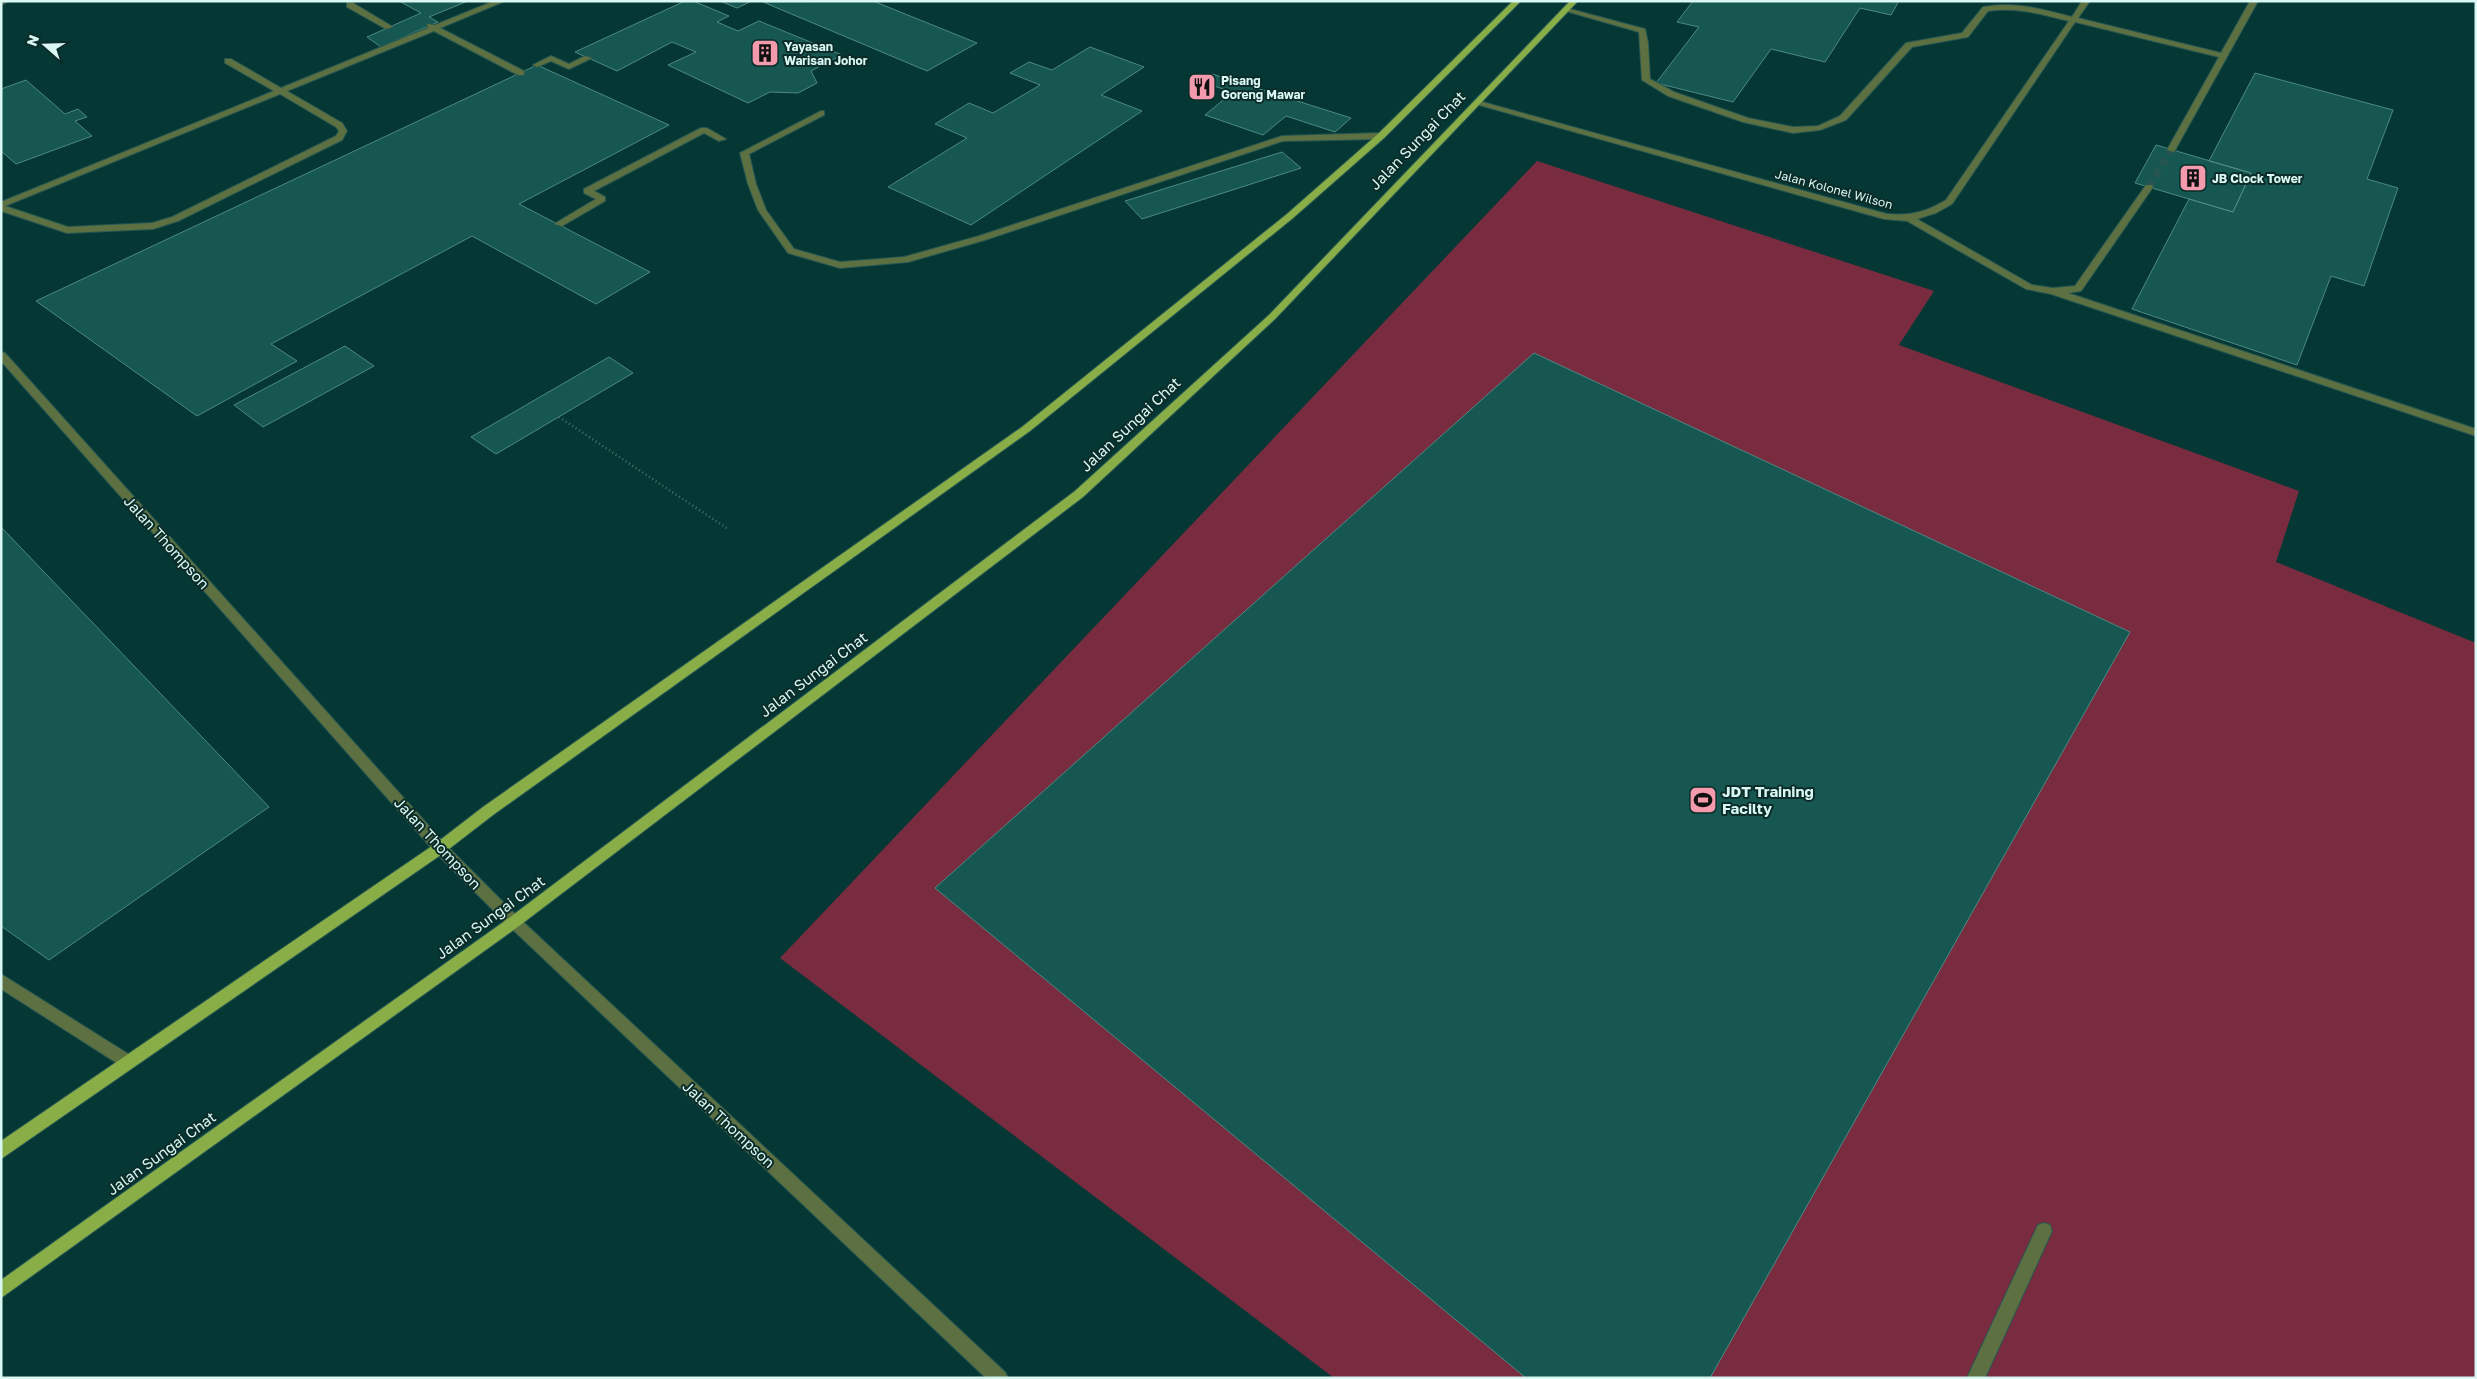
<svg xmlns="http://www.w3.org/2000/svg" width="2477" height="1379" viewBox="0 0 2477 1379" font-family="'Golos Text',sans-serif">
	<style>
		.green { fill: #792b40 }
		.building { fill: #165751; stroke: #4d8982 }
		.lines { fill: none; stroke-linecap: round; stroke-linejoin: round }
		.minor-tunnel { stroke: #255551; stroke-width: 8; stroke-dasharray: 8 4.5; stroke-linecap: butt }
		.minor-casing { stroke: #275753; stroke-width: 2 }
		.major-casing { stroke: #275753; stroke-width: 2 }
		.path { stroke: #47746f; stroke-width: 2.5; stroke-dasharray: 1 3; stroke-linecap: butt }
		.minor { fill: #5d7041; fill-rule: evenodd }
		.major { fill: #89ae48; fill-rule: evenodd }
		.labels { text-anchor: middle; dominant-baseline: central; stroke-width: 4; stroke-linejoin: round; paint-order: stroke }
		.far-poi-label { font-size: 12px; font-weight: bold; fill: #d9f8f3; stroke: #0b2c29; text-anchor: start }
		.far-street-label { font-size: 12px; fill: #d9f8f3; stroke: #0b2c29 }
		.street-label { font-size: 15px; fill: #d9f8f3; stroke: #0b2c29 }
		.poi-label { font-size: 15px; font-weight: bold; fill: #d9f8f3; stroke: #0b2c29; text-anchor: start }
	</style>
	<rect width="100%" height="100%" fill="#053834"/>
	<!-- green -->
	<path class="green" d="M1537,161L1934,291L1899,345L2299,491L2276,562L2476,643V1378H1334L780,958Z"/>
	<!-- building -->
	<path class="building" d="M399,1H468L429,17L438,22L381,47L367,37L421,13Z
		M685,1H693L729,16L717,22L738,31L759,21L842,55L811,71L817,83L798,93L770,92L748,103L668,65L696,52L672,42L617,71L575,52Z
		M720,1H752L737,8Z
		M873,1L977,43L927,71L763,2Z
		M1693,1H1899L1891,15L1860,8L1825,62L1771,49L1733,102L1656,83L1699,27L1677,22Z
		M1090,47L1144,67L1101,95L1142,111L971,225L888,187L967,138L935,124L969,103L993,113L1040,85L1010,73L1029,62L1052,70Z
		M537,65L669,125L519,204L650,272L596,304L472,236L271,344L297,361L197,416L36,301Z
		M2255,73L2393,110L2367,179L2398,188L2364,286L2331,276L2297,365L2132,309L2189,199L2233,212L2251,173L2209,161Z
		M1212,74L1351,118L1335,132L1286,116L1263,135L1205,115L1233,92L1201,82Z
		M26,80L65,114L78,109L87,117L75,121L92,136L16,164L1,151V89Z
		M2156,145L2251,173L2233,212L2135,183Z
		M1282,152L1301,168L1142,219L1125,201Z
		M345,346L374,366L263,427L234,405Z
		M1534,353L2130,632L1710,1378H1526L935,888Z
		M609,357L633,373L496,454L471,437Z
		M1,527L269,807L49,960L1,926Z"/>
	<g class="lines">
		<!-- minor-tunnel -->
		<path class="minor-tunnel" d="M2149,187L2171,150"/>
		<defs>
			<path id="minor" d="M1,1H9L1,5Z
				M494,1H505L440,28L524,71V75H518L434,31L287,91L342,123L347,131L342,140L178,221L153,229L67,233L1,211V202L274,91L225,63V59H231L281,88L428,28L427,24L435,25ZM280,94L336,127L339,131L336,136L172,217L152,223L68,227L5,206Z
				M2082,1H2090L2078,18L2221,53L2250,1H2258L2174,152L2167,150L2219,57L2075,22L1952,204L1936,213L1917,219L2032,285L2053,288L2075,286L2146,185H2152L2153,187L2081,291L2068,293L2476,429V436L2051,294L2026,289L1907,221L1884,219L1472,103L1479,101L1887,214C1911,216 1926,212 1946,200L2069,21C2041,14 2017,7 1988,11L1968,37L1912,47L1846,120L1820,130L1793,133L1743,122L1668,96L1642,80L1639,32L1562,10L1566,8L1645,29L1648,43L1650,79L1674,92L1748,118L1793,127L1818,126L1840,116L1906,43L1962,33L1983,7C2014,1 2042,9 2072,17Z
				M347,3H353L393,27L386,29L347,7Z
				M551,56L569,64L585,56L592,58L569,69L551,61L537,67L533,65Z
				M821,111H824V115L749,154L756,184L766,210L794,249L840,262L904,257L979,236L1282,136L1381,133L1385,136L1381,139L1283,141L985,240L908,262L840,268L788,253L758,210L748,184L740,153Z
				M701,128H707L726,139L719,141L704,133L594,191L605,197V201L562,226L554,224L596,199L584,193V189Z
				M1,352L5,353L445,844L519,918L1005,1372L1008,1378H986L509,926L435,852L1,361Z
				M1,974L133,1057L136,1062L133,1067L128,1069L123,1067L1,989Z
				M2044,1223L2050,1225L2052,1231L1985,1378H1967L2038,1225Z"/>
			<path id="major" d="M1513,1H1521L1384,138L1293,218L1030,431L493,815L445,852L1,1159V1141L435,844L483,807L1022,427L1287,214L1378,134Z
				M1570,1H1578L1275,319L1083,497L519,926L1,1298V1280L509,918L1075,491L1269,315Z"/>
		</defs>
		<!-- minor casing -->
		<use href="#minor" class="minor-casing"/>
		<!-- major casing -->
		<use href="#major" class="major-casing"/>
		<!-- path -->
		<path class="path" d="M559,417L728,529"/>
		<!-- minor -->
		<use href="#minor" class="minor"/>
		<!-- major -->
		<use href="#major" class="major"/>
	</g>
	<!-- icons -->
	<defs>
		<symbol id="building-square" viewBox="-11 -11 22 22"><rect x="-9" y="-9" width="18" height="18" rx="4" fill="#f39aac" stroke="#0b2c29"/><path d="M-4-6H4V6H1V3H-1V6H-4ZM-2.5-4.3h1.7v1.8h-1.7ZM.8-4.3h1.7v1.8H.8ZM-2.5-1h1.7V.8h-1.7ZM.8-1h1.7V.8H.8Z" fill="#111"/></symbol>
		<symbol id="restaurant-square" viewBox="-11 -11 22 22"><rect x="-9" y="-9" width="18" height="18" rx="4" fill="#f39aac" stroke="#0b2c29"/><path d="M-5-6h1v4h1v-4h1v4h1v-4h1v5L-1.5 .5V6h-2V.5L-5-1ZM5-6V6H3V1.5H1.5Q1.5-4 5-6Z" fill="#111"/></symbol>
		<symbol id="stadium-square" viewBox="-11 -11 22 22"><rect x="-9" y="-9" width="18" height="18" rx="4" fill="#f39aac" stroke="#0b2c29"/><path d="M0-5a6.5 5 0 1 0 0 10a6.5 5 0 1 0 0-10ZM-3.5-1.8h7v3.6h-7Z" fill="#111"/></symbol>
	</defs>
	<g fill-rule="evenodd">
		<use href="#building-square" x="749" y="37" width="32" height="32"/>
		<use href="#restaurant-square" x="1186" y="71" width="32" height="32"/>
		<use href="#building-square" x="2177" y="162" width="32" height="32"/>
		<use href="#stadium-square" x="1687" y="784" width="32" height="32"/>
	</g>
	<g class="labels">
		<!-- far-poi labels -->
		<g class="far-poi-label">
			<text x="784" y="46">Yayasan<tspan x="784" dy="14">Warisan Johor</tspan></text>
			<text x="1221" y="80">Pisang<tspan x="1221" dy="14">Goreng Mawar</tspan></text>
			<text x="2212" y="178">JB Clock Tower</text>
		</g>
		<!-- far-street labels -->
		<g class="far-street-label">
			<text transform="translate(1834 189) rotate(15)">Jalan Kolonel Wilson</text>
		</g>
		<!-- street labels -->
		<g class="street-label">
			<text transform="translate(1417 140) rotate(-46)">Jalan Sungai Chat</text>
			<text transform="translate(1130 424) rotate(-43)">Jalan Sungai Chat</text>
			<text transform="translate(167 542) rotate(48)">Jalan Thompson</text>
			<text transform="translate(813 674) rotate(-37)">Jalan Sungai Chat</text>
			<text transform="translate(438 843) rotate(47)">Jalan Thompson</text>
			<text transform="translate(490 917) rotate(-36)">Jalan Sungai Chat</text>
			<text transform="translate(729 1124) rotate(43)">Jalan Thompson</text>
			<text transform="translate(161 1153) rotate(-36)">Jalan Sungai Chat</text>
		</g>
		<!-- poi labels -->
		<g class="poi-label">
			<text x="1722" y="791">JDT Training<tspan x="1722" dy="17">Facilty</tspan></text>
		</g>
	</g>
	<!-- border -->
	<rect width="2477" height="1379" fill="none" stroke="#d9f8f3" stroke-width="5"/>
	<!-- north arrow -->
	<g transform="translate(45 45) rotate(290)" stroke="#0b2c29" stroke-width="4" paint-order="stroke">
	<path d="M0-4L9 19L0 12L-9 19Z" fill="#d9f8f3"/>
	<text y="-8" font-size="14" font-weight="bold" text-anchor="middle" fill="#d9f8f3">N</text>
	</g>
</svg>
